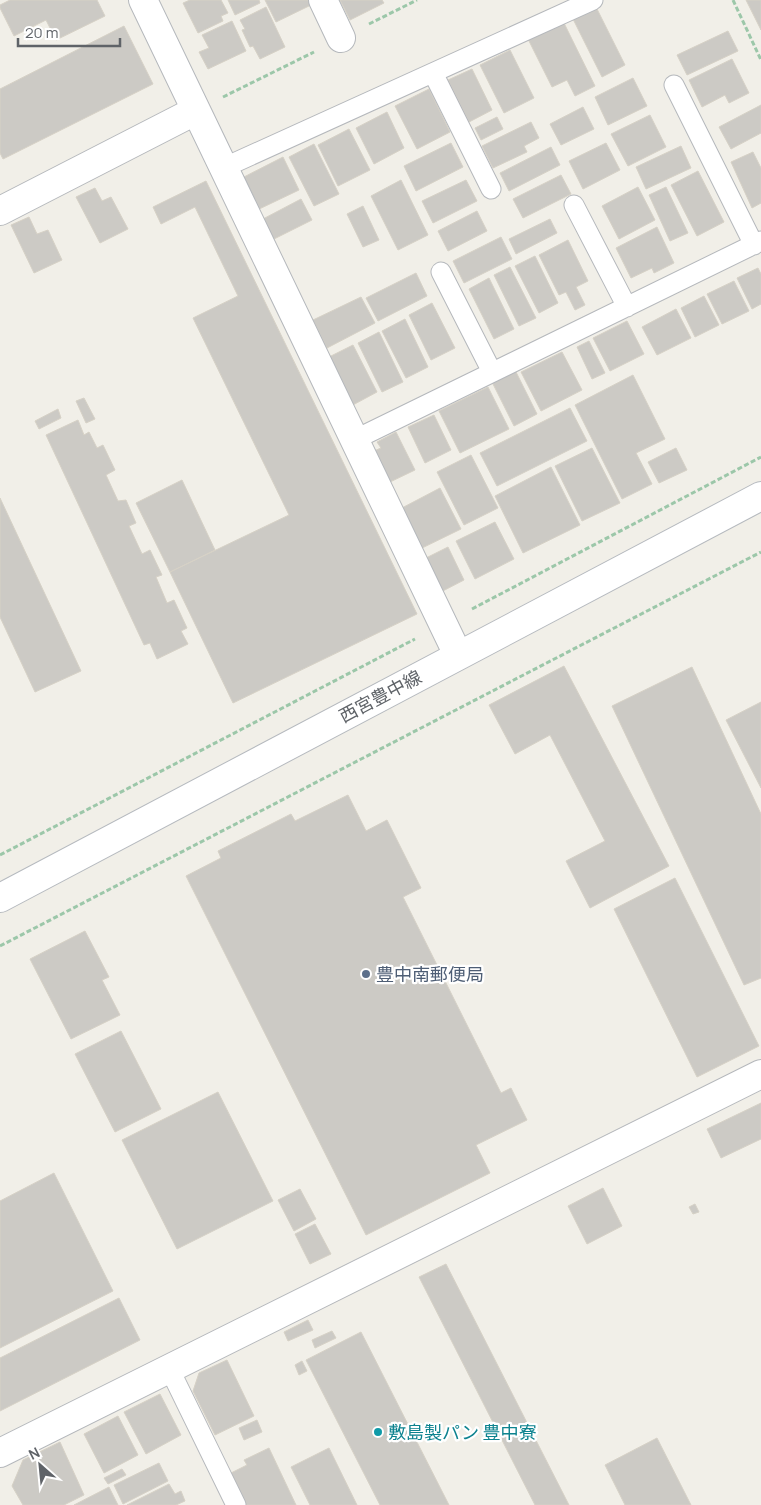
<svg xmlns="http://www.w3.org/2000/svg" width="761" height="1505" viewBox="0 0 761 1505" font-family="Manrope,'Noto Sans JP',sans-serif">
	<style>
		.building { fill: #cccac5; stroke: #d6d1c6 }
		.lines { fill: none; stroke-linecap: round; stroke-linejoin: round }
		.lane-casing { stroke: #b5b8bc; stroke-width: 21 }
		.street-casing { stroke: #b5b8bc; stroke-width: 30 }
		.secondary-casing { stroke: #b6babf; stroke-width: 30 }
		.path { stroke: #9cc7a9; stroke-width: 3; stroke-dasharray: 5 2.5; stroke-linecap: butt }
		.lane { stroke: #fff; stroke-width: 19 }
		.street { stroke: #fff; stroke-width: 28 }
		.secondary { stroke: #fff; stroke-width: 28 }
		.service-dot { fill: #5c6f8a; stroke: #fff; stroke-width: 2 }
		.culture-dot { fill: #0f9aa8; stroke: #fff; stroke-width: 2 }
		.labels { text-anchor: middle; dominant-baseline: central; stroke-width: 4.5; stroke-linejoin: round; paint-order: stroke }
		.street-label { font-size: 18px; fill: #5f6368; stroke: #fff }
		.service-label { font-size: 18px; fill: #4e5e75; stroke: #fff; text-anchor: start }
		.culture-label { font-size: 18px; fill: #0d838f; stroke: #fff; text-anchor: start }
	</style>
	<rect width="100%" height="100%" fill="#f1efe8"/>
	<!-- building -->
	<path class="building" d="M10,0H97L105,16L56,40L46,20L14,36L0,8V5Z
		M190,0H221L228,13L221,16L223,21L198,33L183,3Z
		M228,0H259L260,3L235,15Z
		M265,0H308L311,5L276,22Z
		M340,0H382L384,3L350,20Z
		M746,0H761V30Z
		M266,7L285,47L260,59L253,46L250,47L242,30L245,29L240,20Z
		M596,7L625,65L602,77L573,19Z
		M562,19L595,86L575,96L567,80L552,87L527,37Z
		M232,21L246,51L208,69L199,52L209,48L202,35Z
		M124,26L153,84L3,159L0,153V89Z
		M728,31L738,51L687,75L677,55Z
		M510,50L534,98L504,113L480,65Z
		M732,59L749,93L729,103L725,95L702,107L689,80Z
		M472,69L492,110L469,122L448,80Z
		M633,78L647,106L608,125L595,97Z
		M429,89L450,132L417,149L395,106Z
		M761,105V133L731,149L719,127Z
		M583,107L594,129L561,145L550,124Z
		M387,112L404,148L374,164L356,128Z
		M650,115L666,147L628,166L611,134Z
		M497,117L503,129L481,140L475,128Z
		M531,122L539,138L524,146L527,152L493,168L482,146Z
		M349,129L370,170L338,186L318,145Z
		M451,143L463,167L416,191L404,166Z
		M606,143L620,170L583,189L569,161Z
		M314,144L339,194L314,206L289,157Z
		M681,146L691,168L646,189L636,167Z
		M551,147L560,165L509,191L500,173Z
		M753,152L761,168V203L752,208L731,162Z
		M283,157L299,190L255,211L240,179Z
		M698,171L724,222L697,236L671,185Z
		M561,175L571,194L523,218L513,199Z
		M401,180L428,235L398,250L371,196Z
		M466,180L477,201L433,223L422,201Z
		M206,181L417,614L233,703L170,572L289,515L193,318L238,296L195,207L161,224L153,207Z
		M638,187L655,220L619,239L602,206Z
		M666,187L688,233L670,241L649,195Z
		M95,188L102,201L111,197L128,229L100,243L76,197Z
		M301,199L312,220L274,239L263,219Z
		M363,206L379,240L363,247L347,214Z
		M477,211L487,231L448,251L438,231Z
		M29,217L37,234L48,230L62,260L34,273L11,225Z
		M550,219L557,233L516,254L509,239Z
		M657,227L674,263L654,273L652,268L631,278L616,248Z
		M501,237L512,259L464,283L453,261Z
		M568,240L588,281L576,287L585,305L575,310L566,292L559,295L539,255Z
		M535,256L558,303L539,313L515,266Z
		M510,267L536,318L519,326L494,275Z
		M758,268L761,274V304L752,309L737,278Z
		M416,273L427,296L378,321L366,298Z
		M489,278L514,329L494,339L469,289Z
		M734,281L749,311L722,324L707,294Z
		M704,296L719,325L695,337L681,308Z
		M361,297L375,323L327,348L313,320Z
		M432,303L455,348L431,360L409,315Z
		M676,309L691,338L657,355L642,327Z
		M405,319L428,367L406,378L382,331Z
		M627,321L644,354L610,371L593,338Z
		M379,332L403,382L382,392L358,343Z
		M589,341L605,373L592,379L577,347Z
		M353,345L377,392L351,406L327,358Z
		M562,352L582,390L541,411L521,372Z
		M515,370L537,414L514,426L492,382Z
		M633,375L665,439L636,453L652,484L622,499L575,405Z
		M488,387L509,429L460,453L439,411Z
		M84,398L95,419L86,423L76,401Z
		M570,408L587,441L497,486L480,453Z
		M58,409L61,418L39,429L35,421Z
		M434,415L451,450L425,463L408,427Z
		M78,420L84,435L89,432L97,448L103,445L115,470L106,475L118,501L126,500L136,523L129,526L142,554L150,550L162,575L156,577L167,603L174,600L187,628L181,631L188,644L157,659L150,643L144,645L46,435Z
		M396,432L415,470L390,482L374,451L381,448L377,442Z
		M592,448L620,503L582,521L555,466Z
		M676,448L687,470L659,483L648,462Z
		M471,455L498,508L464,525L437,472Z
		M551,467L580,525L523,553L495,496Z
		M182,480L215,550L170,572L136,503Z
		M440,488L461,529L420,549L400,509Z
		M0,498L81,671L35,692L0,617Z
		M495,522L514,559L475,579L456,541Z
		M448,547L464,580L437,594L420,561Z
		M564,666L669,866L590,908L566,861L605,841L550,735L515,754L489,705Z
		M692,667L761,814V978L744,985L612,706Z
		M761,702V788L726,720Z
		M348,795L366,831L387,820L421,888L403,897L501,1093L511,1088L527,1120L476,1145L490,1173L366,1235L186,876L221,858L218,851L291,814L295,821Z
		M675,878L759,1046L697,1077L614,909Z
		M85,931L109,977L102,980L120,1015L71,1039L30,959Z
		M121,1031L161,1109L115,1132L75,1054Z
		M218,1092L273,1201L177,1249L122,1140Z
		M761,1103V1139L721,1158L707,1129Z
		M54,1173L113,1291L0,1348V1201Z
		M603,1188L622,1226L587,1244L568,1206Z
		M300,1189L316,1219L294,1231L278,1200Z
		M695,1204L699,1212L693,1214L689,1207Z
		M315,1224L331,1254L310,1264L295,1234Z
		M446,1264L569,1505H535L419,1277Z
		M119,1298L140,1340L0,1411V1358Z
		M308,1320L313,1330L288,1341L284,1332Z
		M332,1331L336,1338L315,1348L312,1340Z
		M361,1332L449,1505H380L306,1360Z
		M227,1360L254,1416L215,1435L193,1391L199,1373Z
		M302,1361L307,1371L299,1375L295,1365Z
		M160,1394L181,1435L146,1454L124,1412Z
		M118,1416L138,1455L104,1473L84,1434Z
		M257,1420L262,1432L244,1440L239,1428Z
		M657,1438L691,1505H625L605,1465Z
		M60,1442L84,1495L64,1505H23L12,1486L23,1460Z
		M269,1448L296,1505H246L231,1473L247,1465L244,1460Z
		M329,1448L357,1505H310L291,1467Z
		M159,1463L168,1481L123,1504L114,1485Z
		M122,1469L126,1475L108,1484L104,1478Z
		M169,1484L175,1494L181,1491L185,1501L176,1505H127Z
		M109,1487L118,1505H74Z"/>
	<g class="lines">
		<defs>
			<path id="lane" d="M433,73L491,189
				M674,85L754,245
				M223,168L593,0
				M574,205L627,307
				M441,272L492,372
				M354,440L761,241
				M169,1368L236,1505"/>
			<path id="street" d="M143,0L458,655
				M323,0L341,38
				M0,211L195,111
				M0,1453L761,1074"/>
			<path id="secondary" d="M0,898L761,496"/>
		</defs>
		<!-- lane casing -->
		<use href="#lane" class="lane-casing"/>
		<!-- street casing -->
		<use href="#street" class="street-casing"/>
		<!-- secondary casing -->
		<use href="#secondary" class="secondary-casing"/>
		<!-- path -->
		<path class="path" d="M733,0L761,60
			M369,24L417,0
			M223,97L314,52
			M472,609L761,457
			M0,855L415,639
			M0,946L761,552"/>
		<!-- lane -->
		<use href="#lane" class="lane"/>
		<!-- street -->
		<use href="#street" class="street"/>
		<!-- secondary -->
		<use href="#secondary" class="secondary"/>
	</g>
	<!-- markers -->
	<circle class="service-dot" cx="366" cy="974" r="5"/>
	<circle class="culture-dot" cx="378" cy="1432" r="5"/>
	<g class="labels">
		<!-- street labels -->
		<g class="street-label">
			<text transform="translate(380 696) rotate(-28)">西宮豊中線</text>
		</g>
		<!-- service labels -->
		<g class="service-label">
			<text x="376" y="974">豊中南郵便局</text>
		</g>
		<!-- culture labels -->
		<g class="culture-label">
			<text x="388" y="1432">敷島製パン 豊中寮</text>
		</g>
	</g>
	<!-- north arrow -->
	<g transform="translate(40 1465) rotate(333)" stroke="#ffffff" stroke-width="4" paint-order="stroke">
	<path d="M0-4L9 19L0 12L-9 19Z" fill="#5f6368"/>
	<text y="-8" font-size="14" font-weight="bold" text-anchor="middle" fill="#5f6368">N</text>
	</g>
	<!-- scale -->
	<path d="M18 38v8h102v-8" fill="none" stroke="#5f6368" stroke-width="2.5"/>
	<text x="25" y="38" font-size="15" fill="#5f6368" stroke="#ffffff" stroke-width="4" paint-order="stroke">20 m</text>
</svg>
